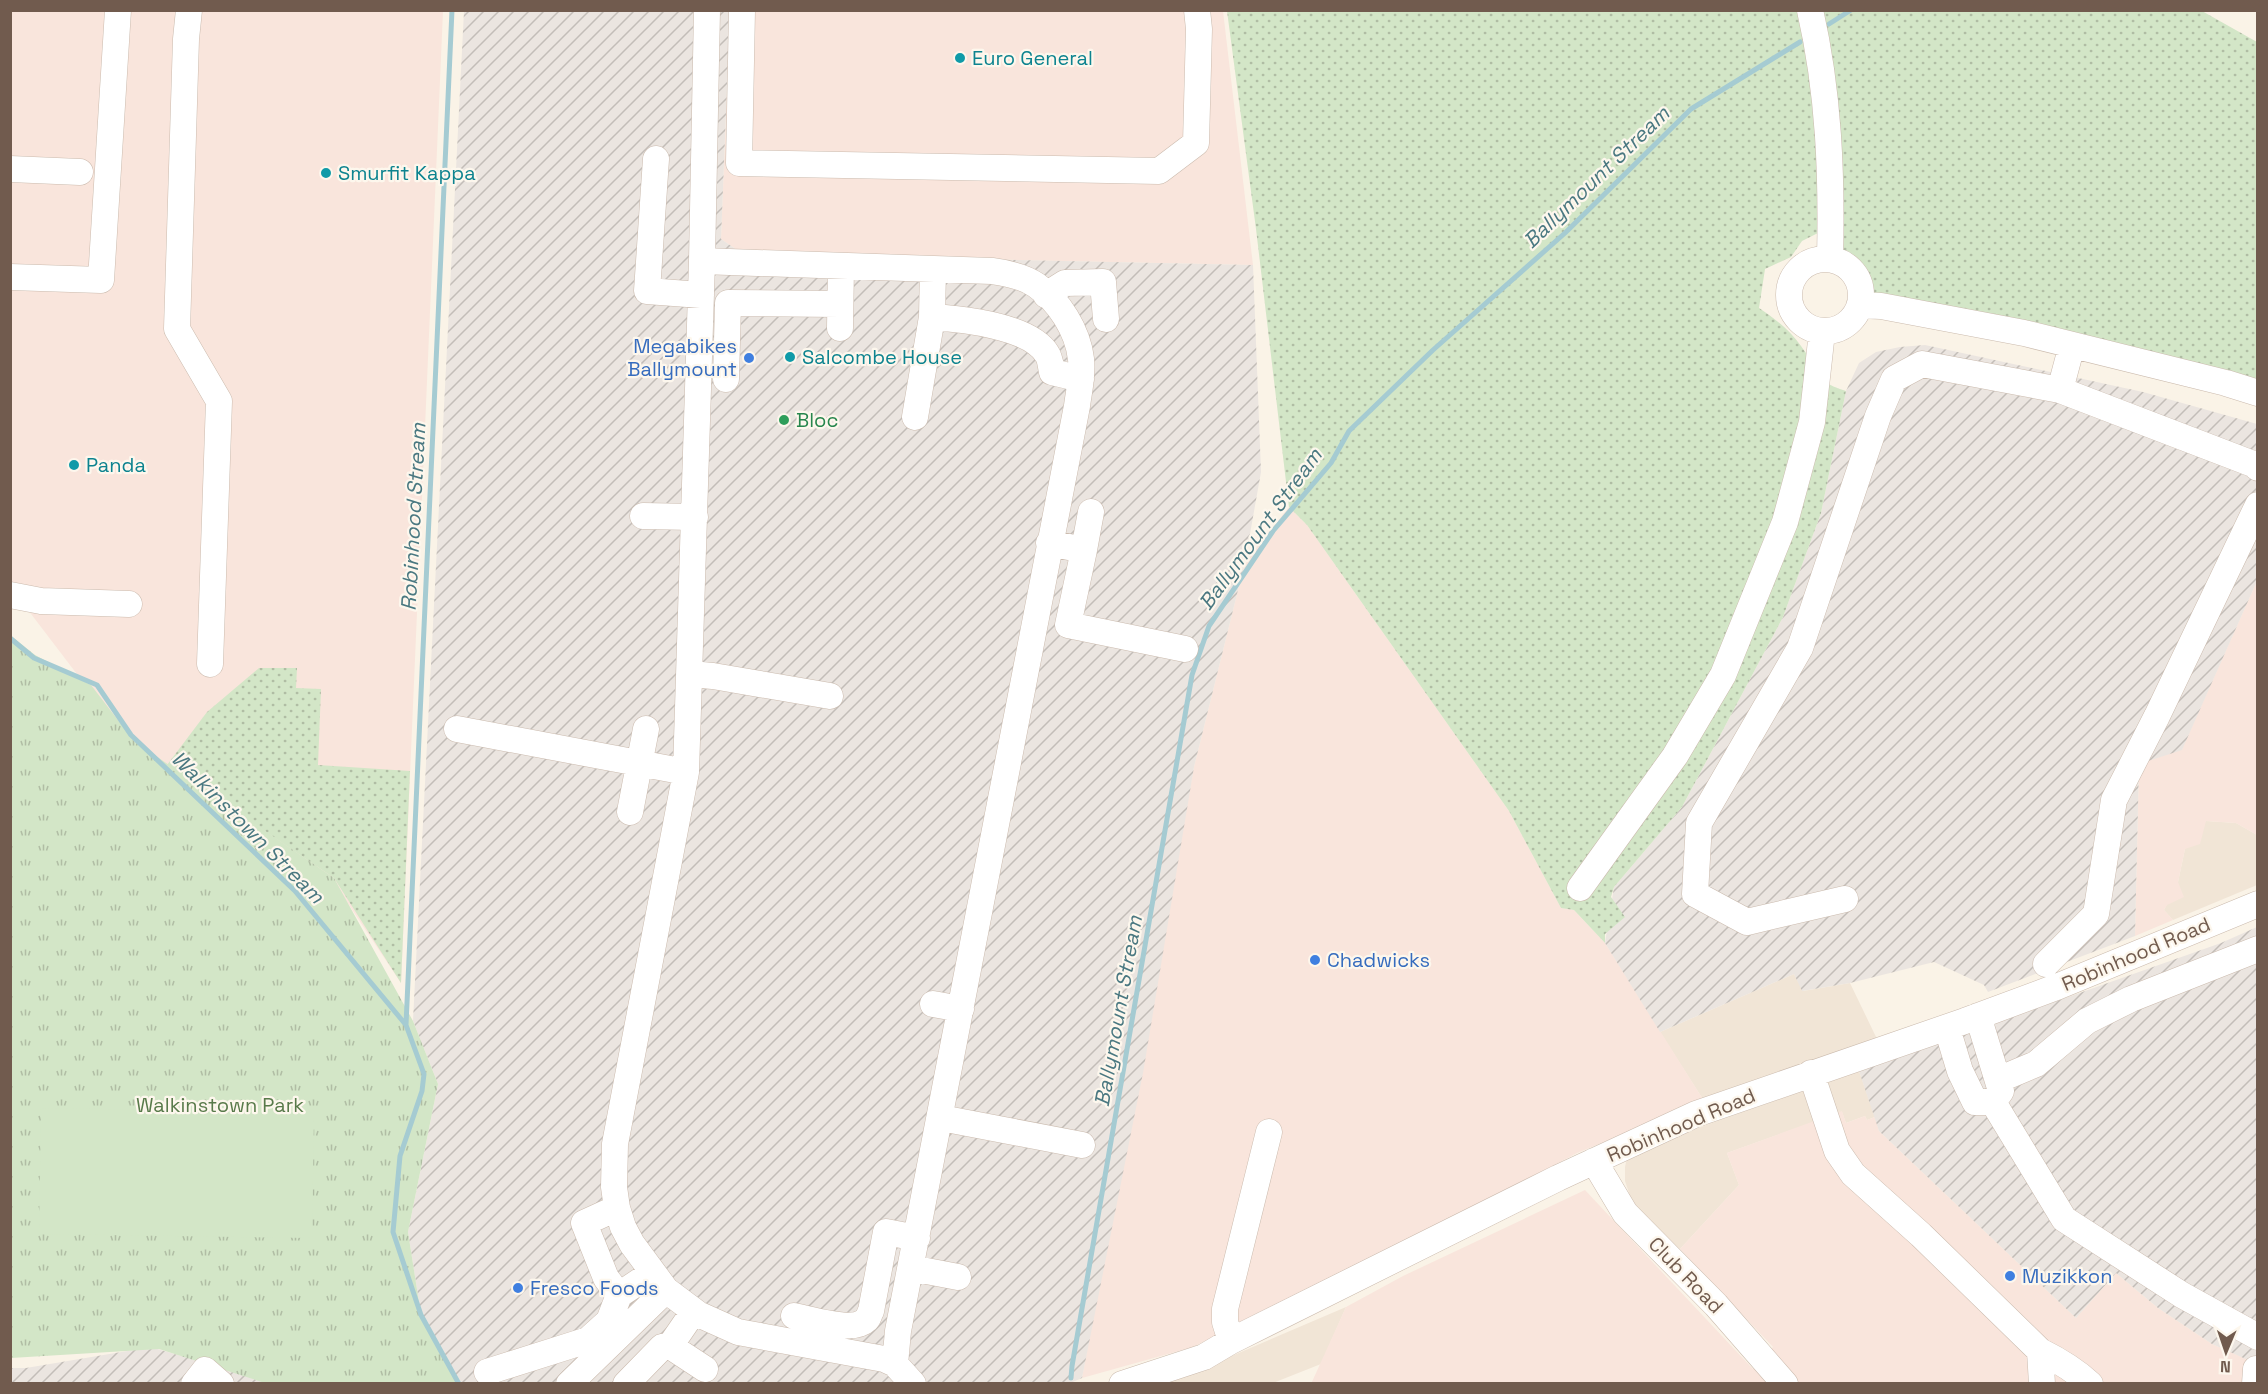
<svg xmlns="http://www.w3.org/2000/svg" width="2268" height="1394" viewBox="0 0 2268 1394" font-family="'Space Grotesk',sans-serif">
	<style>
		.residential { fill: #f1e5d6 }
		.commercial { fill: #f9e5dc }
		.industrial { fill: url(#industrial-furrows) }
		.grass { fill: url(#grass-dots) }
		.park { fill: url(#park-tufts) }
		.pitch { fill: #d3e6c7 }
		.lines { fill: none; stroke-linecap: round; stroke-linejoin: round }
		.stream { stroke: #a5cbd2; stroke-width: 5 }
		.minor-casing { stroke: #cbbbae; stroke-width: 27 }
		.minor { stroke: #fff; stroke-width: 26 }
		.culture-dot { fill: #0f9aa8; stroke: #fdf7ed; stroke-width: 2 }
		.shop-dot { fill: #3f7fe0; stroke: #fdf7ed; stroke-width: 2 }
		.leisure-dot { fill: #2e9e5b; stroke: #fdf7ed; stroke-width: 2 }
		.labels { text-anchor: middle; dominant-baseline: central; stroke-width: 4.5; stroke-linejoin: round; paint-order: stroke }
		.culture-label { font-size: 20px; fill: #0d838f; stroke: #fdf7ed; text-anchor: start }
		.shop-label { font-size: 20px; fill: #366cbe; stroke: #fdf7ed; text-anchor: start }
		.leisure-label { font-size: 20px; fill: #27864d; stroke: #fdf7ed; text-anchor: start }
		.street-label { font-size: 20px; fill: #715b4e; stroke: #fdf7ed }
		.park-label { font-size: 20px; fill: #587a4a; stroke: #fdf7ed }
		.water-label { font-size: 21px; font-style: italic; fill: #4a7881; stroke: #fdf7ed }
	</style>
	<defs>
		<pattern id="industrial-furrows" width="10" height="10" patternUnits="userSpaceOnUse" patternTransform="scale(1.5)"><rect width="10" height="10" fill="#ebe5e0"/><path d="M-1 1l2-2M0 10L10 0M9 11l2-2" fill="none" stroke="#c3bdb8"/></pattern>
		<pattern id="grass-dots" width="8" height="8" patternUnits="userSpaceOnUse" patternTransform="scale(1.5)"><rect width="8" height="8" fill="#d3e6c7"/><path d="M2 2h.1M6 6h.1" fill="none" stroke="#b0bda4" stroke-width="1.8" stroke-linecap="round"/></pattern>
		<pattern id="park-tufts" width="24" height="20" patternUnits="userSpaceOnUse" patternTransform="scale(1.5)"><rect width="24" height="20" fill="#d3e6c7"/><path d="M3 7l-1-3M5 7V3M7 7l1-3M15 17l-1-3M17 17v-4M19 17l1-3" fill="none" stroke="#b0bda4"/></pattern>
	</defs>
	<rect width="100%" height="100%" fill="#faf3e7"/>
	<!-- residential -->
	<path class="residential" d="M2206,821L2236,823L2257,835V885L2173,920L2164,910L2178,882L2185,849Z
		M1794,974L1803,991L1850,983L1877,1039L1704,1101L1660,1032Z
		M1859,1071L1875,1117L1867,1120L1865,1116L1846,1123L1842,1112L1727,1153L1739,1185L1680,1249L1651,1224L1631,1199L1625,1181V1167L1627,1158L1632,1153L1709,1124Z
		M1346,1307L1321,1364L1273,1383L1158,1384L1213,1364Z"/>
	<!-- commercial -->
	<path class="commercial" d="M11,11H443L401,983L331,878L133,741L86,686L25,606L11,603Z
		M730,11H1223L1253,265L743,254L721,239Z
		M1289,507L1307,525L1509,811L1561,908L1574,910L1605,943L1704,1101L1577,1153L1485,1202L1193,1347L1082,1378L1194,767L1245,562Z
		M2257,581V835L2236,823L2206,821L2200,844L2185,849L2178,882L2184,897L2167,905L2164,910L2173,920L2135,936L2139,764L2182,749Z
		M1842,1111L1846,1123L1865,1116L1867,1120L1875,1117L1879,1131L2076,1318L2116,1273L2158,1308L2212,1344L2258,1364L2257,1384H1311L1346,1307L1403,1276L1585,1190L1753,1369L1773,1347L1680,1249L1739,1185L1727,1153Z"/>
	<!-- industrial -->
	<path class="industrial" d="M464,11H730L721,239L743,254L1253,265L1261,472L1245,562L1194,767L1143,1073L1082,1378L1068,1384L460,1383L421,1315L408,1232L438,1084L413,1021Z
		M1925,345L2143,392L2257,424V581L2182,750L2139,764L2135,936L1988,992L1984,985L1934,962L1850,983L1802,991L1794,974L1660,1032L1605,943L1614,887L1682,807L1783,617L1821,513L1846,391L1859,363L1876,352L1900,347Z
		M2257,927V1364L2212,1344L2158,1308L2116,1273L2076,1318L1879,1131L1859,1071L2221,943Z
		M151,1347L276,1384H11V1368H26Z"/>
	<!-- grass -->
	<path class="grass" d="M1227,11H2202L2257,42V393L1861,293L1859,281L1852,271L1837,261L1818,233L1802,241L1791,257L1765,269L1759,308C1775,319 1789,329 1801,346C1821,372 1807,378 1846,391L1821,513L1783,617L1682,807L1614,887L1611,897L1625,917L1605,934V943L1574,910L1561,908L1509,811L1307,525L1289,507L1256,229Z
		M259,668H297L296,688L321,689L318,765L410,771L401,983L334,878L167,765L207,712Z"/>
	<!-- park -->
	<path class="park" d="M10,635L35,655L91,685L134,741L334,878L413,1021L438,1084L408,1232L421,1315L460,1383H265L159,1349L11,1358Z"/>
	<!-- pitch -->
	<path class="pitch" d="M41,1108L314,1112L312,1238L39,1234Z"/>
	<g class="lines">
		<!-- stream -->
		<path class="stream" d="M1829,24L1851,10
			M10,638L34,658L97,685L131,735L295,891L406,1025L424,1074L422,1091L400,1156L393,1232L421,1315L459,1384
			M406,1025L452,10
			M1071,1378L1072,1366L1192,675L1209,626L1273,531L1331,463L1349,431L1433,350L1565,233L1691,109L1800,42"/>
		<defs>
			<path id="minor" d="M189,10L186,39L177,329L219,401L210,664
				M707,10L702,261L686,772L615,1144L614,1187L617,1208L623,1227L632,1244L666,1290L698,1314L738,1332L884,1359L895,1364L913,1384
				M742,10L739,163L1159,171L1196,143L1199,29L1197,10
				M1810,10C1829,93 1832,175 1830,259
				M656,159L647,291L701,295
				M10,169L80,172
				M1789 295a36 36 0 1 1 72 0a36 36 0 1 1-72 0Z
				M702,261L992,271C1007,273 1023,276 1036,285C1059,301 1078,331 1081,359C1083,375 1079,390 1077,406C1015,714 960,1023 898,1331L895,1364
				M933,269L932,317C962,319 1030,326 1047,354C1050,358 1051,367 1052,372L1081,379
				M10,277L101,280L118,10
				M1046,295L1065,283L1103,282L1106,319
				M1860,305L1881,306L2024,333L2226,383L2258,393
				M840,328L841,266
				M726,379L728,303L840,304
				M2060,390L2253,464L2258,468
				M915,417L932,317
				M643,516L695,517
				M1049,543L1084,550L1068,625L1185,649
				M1084,550L1091,512
				M10,595L41,601L129,604
				M690,674L713,676L830,696
				M457,729L686,772
				M630,812L646,729
				M1580,888L1675,756L1723,675L1785,522L1812,422L1822,332
				M1845,899L1747,922L1695,894L1699,823L1800,648L1878,416L1894,379L1922,364L2060,390L2072,345
				M2046,964L2096,914L2114,800L2157,716L2258,505
				M933,1004L961,1009
				M1947,1028L1960,1071L1975,1102H1993L2001,1091L1978,1016
				M1811,1073L1837,1151L1853,1174L1921,1235L2040,1351C2058,1360 2075,1370 2090,1384
				M1998,1080L2036,1064L2087,1021L2131,999L2258,949
				M1993,1102L2064,1219L2182,1295L2258,1337
				M941,1118L1082,1145
				M1594,1161L1625,1213L1716,1305L1785,1384
				M617,1208L584,1223L606,1278L619,1295
				M911,1268L958,1277
				M694,1311L670,1346L705,1369
				M794,1316C810,1319 853,1333 866,1320C869,1318 869,1314 871,1311L886,1232L917,1238
				M1231,1341L1225,1322V1309L1269,1132
				M2040,1351L2042,1384
				M487,1372L588,1340L609,1321L619,1295L652,1273
				M194,1384L205,1370L221,1384
				M569,1384L666,1290
				M626,1384L662,1347L670,1346
				M1122,1384L1204,1357L1231,1341L1558,1178L1696,1114L1965,1021L2059,986L2258,904
				M2255,1384L2256,1369"/>
		</defs>
		<!-- minor casing -->
		<use href="#minor" class="minor-casing"/>
		<!-- minor -->
		<use href="#minor" class="minor"/>
	</g>
	<!-- markers -->
	<g class="culture-dot">
		<circle cx="960" cy="58" r="6"/>
		<circle cx="326" cy="173" r="6"/>
		<circle cx="790" cy="357" r="6"/>
		<circle cx="74" cy="465" r="6"/>
	</g>
	<g class="shop-dot">
		<circle cx="749" cy="358" r="6"/>
		<circle cx="1315" cy="960" r="6"/>
		<circle cx="2010" cy="1276" r="6"/>
		<circle cx="518" cy="1288" r="6"/>
	</g>
	<circle class="leisure-dot" cx="784" cy="420" r="6"/>
	<g class="labels">
		<!-- culture labels -->
		<g class="culture-label">
			<text x="972" y="58">Euro General</text>
			<text x="338" y="173">Smurfit Kappa</text>
			<text x="802" y="357">Salcombe House</text>
			<text x="86" y="465">Panda</text>
		</g>
		<!-- shop labels -->
		<g class="shop-label">
			<text x="737" y="346" text-anchor="end">Megabikes<tspan x="737" dy="23">Ballymount</tspan></text>
			<text x="1327" y="960">Chadwicks</text>
			<text x="2022" y="1276">Muzikkon</text>
			<text x="530" y="1288">Fresco Foods</text>
		</g>
		<!-- leisure labels -->
		<g class="leisure-label">
			<text x="796" y="420">Bloc</text>
		</g>
		<!-- street labels -->
		<g class="street-label">
			<text transform="translate(2136 954) rotate(-23)">Robinhood Road</text>
			<text transform="translate(1681 1125) rotate(-23)">Robinhood Road</text>
			<text transform="translate(1686 1275) rotate(46)">Club Road</text>
		</g>
		<!-- park labels -->
		<g class="park-label">
			<text x="220" y="1105">Walkinstown Park</text>
		</g>
		<!-- water labels -->
		<g class="water-label">
			<text transform="translate(1596 177) rotate(-44)">Ballymount Stream</text>
			<text transform="translate(413 517) rotate(-87)">Robinhood Stream</text>
			<text transform="translate(1260 529) rotate(-54)">Ballymount Stream</text>
			<text transform="translate(248 827) rotate(45)">Walkinstown Stream</text>
			<text transform="translate(1118 1011) rotate(-80)">Ballymount Stream</text>
		</g>
	</g>
	<!-- border -->
	<rect width="2268" height="1394" fill="none" stroke="#715b4e" stroke-width="24"/>
	<!-- north arrow -->
	<g transform="translate(2226 1352) rotate(182)" stroke="#fdf7ed" stroke-width="4.5" paint-order="stroke">
	<path d="M0-4.5L10 22L0 15L-10 22Z" fill="#715b4e"/>
	<text y="-9" font-size="16" font-weight="bold" text-anchor="middle" fill="#715b4e">N</text>
	</g>
</svg>
